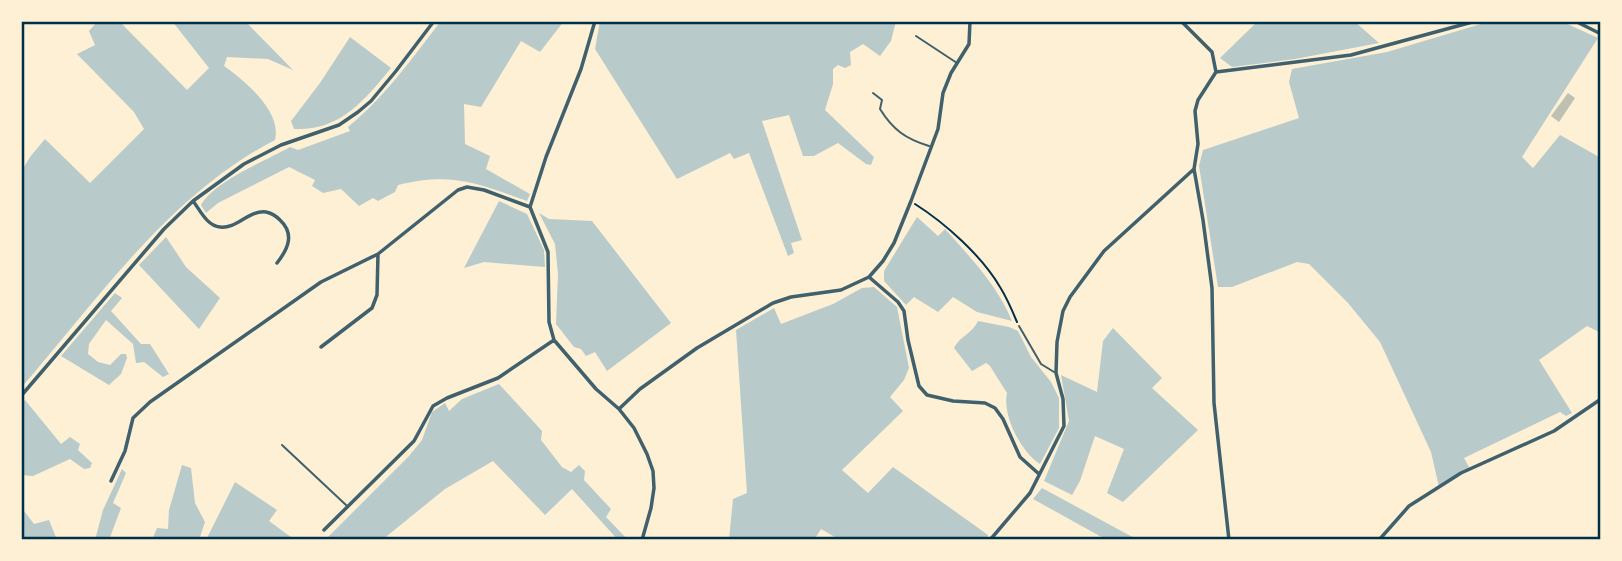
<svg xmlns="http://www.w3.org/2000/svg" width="1622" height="561" viewBox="0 0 1622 561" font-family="Helvetica,sans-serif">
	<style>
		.green { fill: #b9caca }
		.building { fill: #bec0b2 }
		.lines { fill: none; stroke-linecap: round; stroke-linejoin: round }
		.path { stroke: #003049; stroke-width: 2 }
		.service { stroke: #3f606c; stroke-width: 2 }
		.minor { stroke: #3f606c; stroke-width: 3.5 }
		.neatline { fill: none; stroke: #003049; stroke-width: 2.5 }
	</style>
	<rect width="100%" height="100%" fill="#fdf0d5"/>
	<!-- green -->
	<path class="green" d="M98,21H119L187,90L209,68L172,21H245L293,70L268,59L227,57L224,66C245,81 282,111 275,140C170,194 97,300 21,388V172L30,157L45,139L90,183L144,129L134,112L77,54L95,45L89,31Z
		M441,21H564L540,52L521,41L481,107L464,104L465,144L490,156L486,169L530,194L527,201C476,183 452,172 398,185L395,192L378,201L373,198L359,206L341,189L323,193L312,186L315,180L289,167L218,203L206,213L201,205C216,180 264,162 290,147L298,150L350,131L348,127C385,97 412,58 441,21Z
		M600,21H896L891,41L880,56L863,44L850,52L851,65L845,68L838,65L833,69V84L825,110L874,157L871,165L866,164L838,143L814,156H803L789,115L762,121L802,240L791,243L794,253L788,256L749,153L734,159L730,153L677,179L595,49Z
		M1258,21H1354L1379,43L1295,59L1232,67L1220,58Z
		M1491,21H1561L1598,38L1522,157L1533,168L1560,135L1601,158V333L1587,326L1539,360L1572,413L1566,416L1560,412L1464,458L1470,469L1439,487L1431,452L1380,342L1348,303L1309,264L1297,262L1232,287H1218L1199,166L1203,150L1299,118L1289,82L1292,69L1387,52Z
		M350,37L391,68C364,101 340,131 294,129L291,121L320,83Z
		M499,201L527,214L544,250L545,267L484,262L464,268Z
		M539,213L549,219L592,221L671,323L607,371L595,352L586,356L581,349L574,347L556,324L558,274L555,244Z
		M917,217L938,236L945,229C971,258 997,285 1012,321L977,312L953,297L938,312L914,297L906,305L884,281V271Z
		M166,237L186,267L220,298L199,329L139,265Z
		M874,287L897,307L909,368L904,380L890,397L903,411L842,470L868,493L893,467L988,535L985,540H840L821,529L814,540H729L733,499L747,493L736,330L774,308L781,324L833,304L862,288Z
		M115,293L122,298L111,311L141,344H150L169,374L163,377L144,362L136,363L133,344L106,320L89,344L88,354L98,362L110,365L121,354H126L127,358L121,374L109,385L61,356Z
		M978,321L1009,327L1018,331L1031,357L1051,382L1059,398V428L1040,464C1021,452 1002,415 1007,393L990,366L986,363L972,371L954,348C961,335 971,335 978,321Z
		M1113,328L1162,378L1152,388L1198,430L1123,502L1107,493L1124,449L1095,436L1080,481L1072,495L1044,481L1069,421L1061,375L1097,392L1103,341Z
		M499,384L542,431L541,440L562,467L571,472L579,465L585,471L584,480L611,509L606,517L628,540H618L572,489L545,515L493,461L445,489L382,540H325L409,456L422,440L432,412L445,403L449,411L462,399Z
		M25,400L61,444L70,437L80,444L78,450L92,463L90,468L84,469L70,459L33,476L21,475V405Z
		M182,465L191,468L195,503L205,522L200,537L203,540H152L157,528L168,529L169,510Z
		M122,469L126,473L113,503L121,508L109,540H95L103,510Z
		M235,482L277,510L269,521L295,540H206Z
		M1042,488L1138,540H1107L1033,499Z
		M21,507L34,524L49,520L57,540H21Z"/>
	<!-- building -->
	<path class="building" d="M1568,93L1575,98L1559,122L1551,116Z"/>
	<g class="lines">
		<!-- path -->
		<path class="path" d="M915,204C945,223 982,256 1000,287C1007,298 1012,310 1017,322"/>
		<!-- service -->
		<path class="service" d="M916,36L957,63
			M873,93L882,100L880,109C893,130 906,139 929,146
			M1019,326L1041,364L1054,372
			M282,445L346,505"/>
		<!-- minor -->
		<path class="minor" d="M595,21L581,69L546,157L530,207L548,252L549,322L554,340L596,389L619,409L634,428L647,454L653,471L654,488L651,508L642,540
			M1181,21L1212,52L1216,72
			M1575,21L1601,34
			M1216,72L1198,100L1195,111L1198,144L1194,169L1203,220L1212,288L1214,403L1229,540
			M1216,72L1351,55L1476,21
			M193,201C200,210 207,226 220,227C237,229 248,210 266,212C272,213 276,216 280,220C295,234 288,249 277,263
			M869,277L898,302L904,311L908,340L919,386L927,395L953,401L985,403L995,408L1003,419L1020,457L1039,474
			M321,347L372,308L377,295L378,254
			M21,396L164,229L193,201L244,164L281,145L339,125L358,112L371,101L396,71L434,21
			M619,409L640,389L697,348L773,303L791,297L841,290L869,277L883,261L894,243L911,201L938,129L943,93L951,73L969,44L970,21
			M111,481L125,451L133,418L150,402L321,282L378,254L458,190L467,187L484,190L530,207
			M324,530L414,441L433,406L447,398L498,378L554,340
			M990,540L1030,493L1064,426L1063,399L1056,373L1057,342L1063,311L1070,297L1104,251L1194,169
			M1379,540L1409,506L1461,473L1554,431L1601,399"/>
	</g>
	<!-- border -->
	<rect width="1622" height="561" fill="none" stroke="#fdf0d5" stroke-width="46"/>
	<rect x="23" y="23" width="1576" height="515" class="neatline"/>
</svg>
